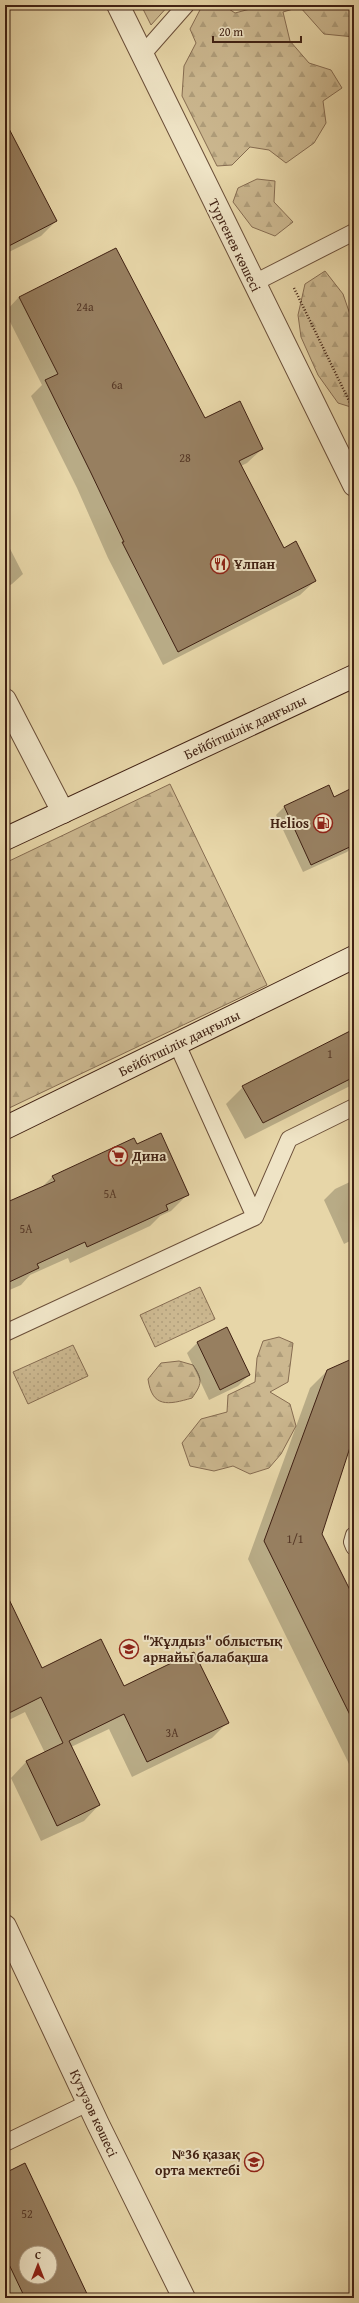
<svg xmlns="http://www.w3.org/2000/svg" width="359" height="2303" viewBox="0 0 359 2303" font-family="'Gentium Book Plus',serif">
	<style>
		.grass { fill: #cbb78f; stroke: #866c51 }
		.forest { fill: url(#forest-firs); stroke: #866c51 }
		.park { fill: url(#park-dots); stroke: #866c51 }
		.shadow { fill: #0003; fill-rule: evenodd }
		.building { fill: #977f60; stroke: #402113; fill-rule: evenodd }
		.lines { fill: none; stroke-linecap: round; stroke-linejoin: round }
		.service-casing { stroke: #6a4e38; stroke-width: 18 }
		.minor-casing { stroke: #6a4e38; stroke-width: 24 }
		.tertiary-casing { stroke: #6a4e38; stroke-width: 24 }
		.secondary-casing { stroke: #402113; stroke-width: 24 }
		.path { stroke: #402113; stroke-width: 2.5; stroke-dasharray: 1 2; stroke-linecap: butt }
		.service { stroke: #efe4c6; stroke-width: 16 }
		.minor { stroke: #efe4c6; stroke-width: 22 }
		.tertiary { stroke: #efe4c6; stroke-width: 22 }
		.secondary { stroke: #efe4c6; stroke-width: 22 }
		.labels { text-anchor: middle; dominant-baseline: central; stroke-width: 4; stroke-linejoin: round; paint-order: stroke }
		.number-label { font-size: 12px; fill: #563826 }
		.street-label { font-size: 14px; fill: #402113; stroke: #efe4c6 }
		.poi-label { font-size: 14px; font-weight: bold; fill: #402113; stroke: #efe4c6; text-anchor: start }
	</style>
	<defs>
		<pattern id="forest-firs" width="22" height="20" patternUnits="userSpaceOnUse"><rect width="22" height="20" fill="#cbb78f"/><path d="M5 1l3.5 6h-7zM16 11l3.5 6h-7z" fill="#af9d7a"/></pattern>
		<pattern id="park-dots" width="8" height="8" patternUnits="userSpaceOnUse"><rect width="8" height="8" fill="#cbb78f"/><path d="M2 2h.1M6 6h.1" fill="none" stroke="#af9d7a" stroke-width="1.8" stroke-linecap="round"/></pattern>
	</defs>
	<rect width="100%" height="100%" fill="#e7d6a8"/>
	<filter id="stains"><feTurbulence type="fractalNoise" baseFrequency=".005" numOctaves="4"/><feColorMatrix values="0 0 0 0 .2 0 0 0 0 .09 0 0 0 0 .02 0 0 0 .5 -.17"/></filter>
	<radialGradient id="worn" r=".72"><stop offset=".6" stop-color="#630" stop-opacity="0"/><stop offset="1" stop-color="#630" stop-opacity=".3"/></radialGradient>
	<!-- grass -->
	<path class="grass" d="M141,5H169L151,25Z"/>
	<!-- forest -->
	<path class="forest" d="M206,5H223L235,13L250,9L253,5H354V37L324,34L300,7L283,12L290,41L309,63L331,70L342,88L323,101L326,123L314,143L286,163L269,150L250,147L232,165L217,166L182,96L184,66L196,43L190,29L201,8Z
		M257,179L275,181L274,202L293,222L275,236L252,227L233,202L238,188Z
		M325,271L343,294L354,326V408L338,403L318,375L301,337L298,315L305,284Z
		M170,784L267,985L5,1110V863Z
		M279,1337L293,1343L288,1382L270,1392L290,1404L296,1426L281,1454L269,1468L250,1474L233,1466L214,1471L190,1466L182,1443L201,1419L227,1412L228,1395L255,1382L257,1358L263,1341Z
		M179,1361L193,1365C203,1380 202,1384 192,1398C168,1405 152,1408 148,1379L161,1363Z"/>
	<!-- park -->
	<path class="park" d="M200,1287L215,1319L155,1347L140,1315Z
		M73,1345L88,1376L28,1404L13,1372Z"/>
	<!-- shadow -->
	<path class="shadow" d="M5,123L56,221L41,236L5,254Z
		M19,297L204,419L262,449L247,463L241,466L283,549L315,581L300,595L163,665L108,558L77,488L31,396L42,385L5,312Z
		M5,539L23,574L12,584L5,588Z
		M328,787L334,798L354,788V845L347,852L303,872L276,815L284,807Z
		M354,1030V1084L245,1139L226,1104L243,1087Z
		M137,1146L188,1194L171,1211L160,1216L150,1226L70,1263L68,1258L30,1275L21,1285L5,1292V1199L7,1204L41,1188L53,1176Z
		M354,1180V1239L344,1244L324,1200L335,1189Z
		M198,1342L249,1375L238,1386L209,1400L187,1353Z
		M354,1359V1431L321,1534L354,1600V1767L351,1768L248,1559L310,1388L327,1371Z
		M5,1629L42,1670L123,1687L228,1722L212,1738L132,1777L109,1729L71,1747L99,1805L84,1821L41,1841L11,1778L26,1762L45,1753L25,1712L5,1722Z
		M5,2174L89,2298H5ZM26,2253H50V2277H26Z"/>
	<!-- building -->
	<path class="building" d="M5,121L57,221L5,248Z
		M116,248L205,418L240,401L263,449L239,461L284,548L296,541L316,581L178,652L122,542H124L91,473L45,380L58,374L19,297Z
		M329,785L334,797L354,787V845L311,865L284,806Z
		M354,1029V1077L263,1123L242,1086Z
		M161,1133L189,1195L166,1205L168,1210L87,1247L85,1242L37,1264L39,1268L5,1284V1203L55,1181L52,1176L134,1138L137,1144Z
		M227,1327L250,1375L220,1390L197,1342Z
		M354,1358V1435L322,1534L354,1598V1723L264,1541L327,1370Z
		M5,1591L42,1668L101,1639L124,1686L194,1652L229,1723L147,1762L124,1714L69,1741L100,1805L57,1826L26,1761L63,1743L41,1697L5,1715Z
		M25,2163L89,2298H25L5,2256V2173ZM26,2253H50V2277H26Z"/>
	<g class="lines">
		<defs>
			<path id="service" d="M142,55L186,5
				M254,283L354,232
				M177,1044L255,1217L289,1139L354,1107
				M5,1333L255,1217
				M354,1535L352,1542L354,1547
				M5,2143L88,2103"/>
			<path id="minor" d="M5,700L63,812
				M5,1926L98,2124L184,2298"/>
			<path id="tertiary" d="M118,5L354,485"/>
			<path id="secondary" d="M5,839L354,676
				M5,1128L354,957"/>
		</defs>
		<!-- service casing -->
		<use href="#service" class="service-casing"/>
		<!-- minor casing -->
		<use href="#minor" class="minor-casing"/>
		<!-- tertiary casing -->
		<use href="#tertiary" class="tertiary-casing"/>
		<!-- secondary casing -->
		<use href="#secondary" class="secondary-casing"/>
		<!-- path -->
		<path class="path" d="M294,288L354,411"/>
		<!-- service -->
		<use href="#service" class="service"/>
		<!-- minor -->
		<use href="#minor" class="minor"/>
		<!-- tertiary -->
		<use href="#tertiary" class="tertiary"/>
		<!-- secondary -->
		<use href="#secondary" class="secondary"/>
	</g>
	<!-- icons -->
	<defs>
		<symbol id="restaurant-ring" viewBox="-11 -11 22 22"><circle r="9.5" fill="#efe4c6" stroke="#8f2418" stroke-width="1.5"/><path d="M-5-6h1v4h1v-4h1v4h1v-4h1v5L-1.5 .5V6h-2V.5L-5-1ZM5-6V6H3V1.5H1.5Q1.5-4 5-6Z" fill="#8f2418"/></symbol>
		<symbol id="fuel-ring" viewBox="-11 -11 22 22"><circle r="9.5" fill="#efe4c6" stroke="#8f2418" stroke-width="1.5"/><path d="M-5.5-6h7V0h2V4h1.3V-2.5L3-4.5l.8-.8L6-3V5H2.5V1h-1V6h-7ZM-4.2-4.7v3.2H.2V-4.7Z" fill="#8f2418"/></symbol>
		<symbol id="supermarket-ring" viewBox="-11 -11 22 22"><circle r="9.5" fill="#efe4c6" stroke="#8f2418" stroke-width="1.5"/><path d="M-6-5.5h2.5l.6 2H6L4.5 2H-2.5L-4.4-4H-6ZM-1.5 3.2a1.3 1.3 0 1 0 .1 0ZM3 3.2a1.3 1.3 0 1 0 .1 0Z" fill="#8f2418"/></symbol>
		<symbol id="school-ring" viewBox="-11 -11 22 22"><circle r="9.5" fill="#efe4c6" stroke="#8f2418" stroke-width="1.5"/><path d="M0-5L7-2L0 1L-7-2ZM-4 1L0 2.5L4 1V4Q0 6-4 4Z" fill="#8f2418"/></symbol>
	</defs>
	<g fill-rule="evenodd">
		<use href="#restaurant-ring" x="209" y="553" width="22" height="22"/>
		<use href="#fuel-ring" x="312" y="812" width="22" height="22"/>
		<use href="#supermarket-ring" x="107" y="1145" width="22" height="22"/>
		<use href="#school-ring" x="118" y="1638" width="22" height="22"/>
		<use href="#school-ring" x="243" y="2151" width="22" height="22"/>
	</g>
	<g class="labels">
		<!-- number labels -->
		<g class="number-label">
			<text x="85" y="306">24а</text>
			<text x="117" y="384">6а</text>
			<text x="185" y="457">28</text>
			<text x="330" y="1053">1</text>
			<text x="110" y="1193">5А</text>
			<text x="26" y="1228">5А</text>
			<text x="295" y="1538">1/1</text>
			<text x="172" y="1732">3А</text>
			<text x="27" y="2213">52</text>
		</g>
		<!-- street labels -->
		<g class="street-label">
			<text transform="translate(235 245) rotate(64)">Тургенев көшесі</text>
			<text transform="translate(245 727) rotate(-25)">Бейбітшілік даңғылы</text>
			<text transform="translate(179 1043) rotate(-26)">Бейбітшілік даңғылы</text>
			<text transform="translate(94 2113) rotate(65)">Кутузов көшесі</text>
		</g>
		<!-- poi labels -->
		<g class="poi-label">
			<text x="234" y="564">Ұлпан</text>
			<text x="309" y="823" text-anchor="end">Helios</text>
			<text x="132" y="1156">Дина</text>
			<text x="143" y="1641">"Жұлдыз" облыстық<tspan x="143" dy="16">арнайы балабақша</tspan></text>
			<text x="240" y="2154" text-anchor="end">№36 қазақ<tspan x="240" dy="16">орта мектебі</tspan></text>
		</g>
	</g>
	<!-- margin -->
	<rect width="359" height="2303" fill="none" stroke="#e7d6a8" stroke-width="20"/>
	<rect x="6" y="6" width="347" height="2291" fill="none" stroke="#402113" stroke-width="2"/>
	<rect x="10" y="10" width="339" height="2283" fill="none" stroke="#402113"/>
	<!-- north arrow -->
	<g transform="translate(38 2265)"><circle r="19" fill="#efe4c6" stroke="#a9967e"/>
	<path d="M0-3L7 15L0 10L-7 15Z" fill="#8f2418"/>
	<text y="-6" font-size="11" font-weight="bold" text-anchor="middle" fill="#402113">С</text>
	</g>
	<!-- scale -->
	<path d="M213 36v6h88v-6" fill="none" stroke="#402113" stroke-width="2"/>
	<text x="219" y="36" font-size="12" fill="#402113" stroke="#efe4c6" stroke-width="3" paint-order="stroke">20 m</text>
	<rect width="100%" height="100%" filter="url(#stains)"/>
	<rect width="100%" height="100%" fill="url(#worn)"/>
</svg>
